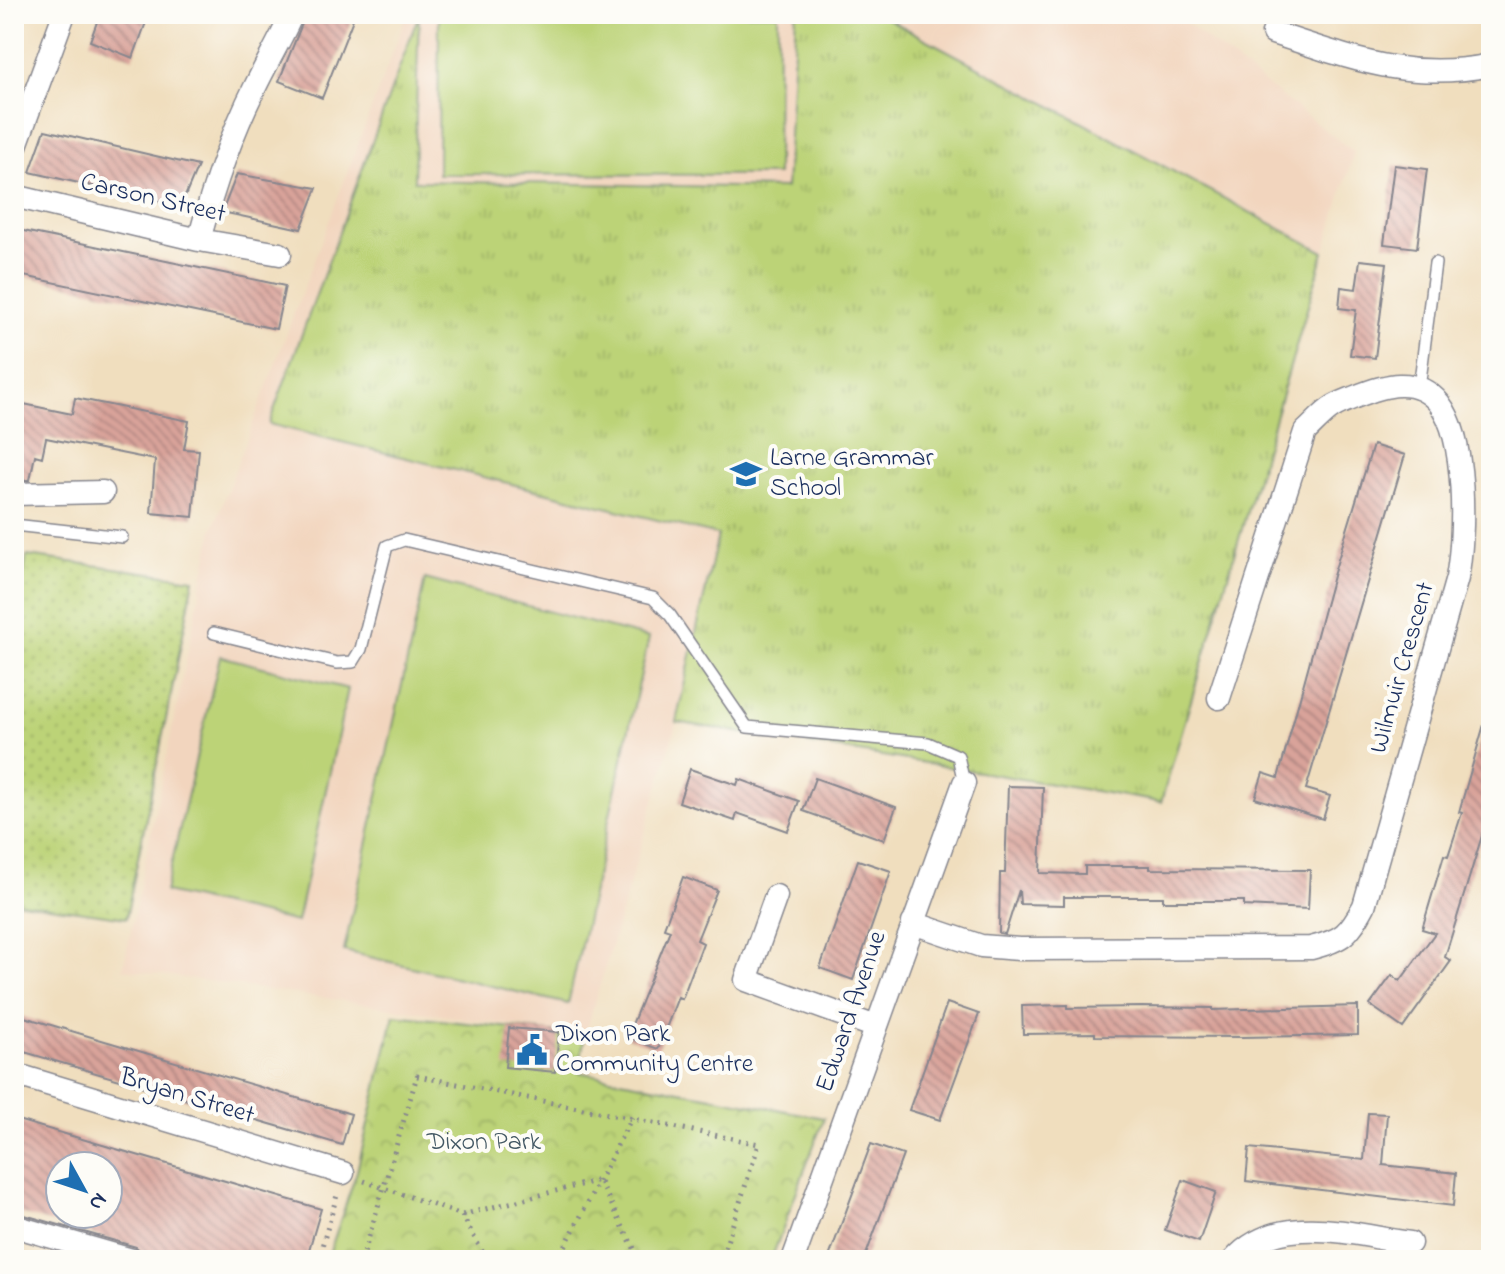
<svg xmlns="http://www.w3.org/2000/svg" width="1505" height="1274" viewBox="0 0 1505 1274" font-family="'Indie Flower',sans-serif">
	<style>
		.built { fill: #f2d5be }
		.grass { fill: url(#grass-tufts); stroke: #6c816a; stroke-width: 2 }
		.park { fill: url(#park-crowns); stroke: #6c816a; stroke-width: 2 }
		.garden { fill: url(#garden-dots); stroke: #6c816a; stroke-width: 2 }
		.pitch { fill: #bcd377; stroke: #6c816a; stroke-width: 2 }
		.building { fill: url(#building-back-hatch); fill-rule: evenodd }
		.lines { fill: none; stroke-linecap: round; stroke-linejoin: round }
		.lane-casing { stroke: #86868e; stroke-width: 14 }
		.street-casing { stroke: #86868e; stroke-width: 25 }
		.path { stroke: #86868e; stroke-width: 5; stroke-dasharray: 2 6; stroke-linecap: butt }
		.lane { stroke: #fff; stroke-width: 11 }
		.street { stroke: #fff; stroke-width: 22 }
		.labels { text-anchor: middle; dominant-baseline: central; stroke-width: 8; stroke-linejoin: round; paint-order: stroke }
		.street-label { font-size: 26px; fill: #1b2f5e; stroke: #fdfcf7 }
		.poi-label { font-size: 26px; fill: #1b2f5e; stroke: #fdfcf7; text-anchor: start }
		.park-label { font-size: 26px; fill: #435864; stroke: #fdfcf7 }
	</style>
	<defs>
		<pattern id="grass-tufts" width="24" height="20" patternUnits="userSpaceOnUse" patternTransform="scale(2)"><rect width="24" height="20" fill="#bcd377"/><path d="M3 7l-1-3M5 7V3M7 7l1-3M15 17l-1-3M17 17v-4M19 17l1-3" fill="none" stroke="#a1b569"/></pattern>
		<pattern id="park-crowns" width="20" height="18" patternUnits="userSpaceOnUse" patternTransform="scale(2)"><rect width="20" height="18" fill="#bcd377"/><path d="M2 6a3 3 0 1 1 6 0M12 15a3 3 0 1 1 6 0" fill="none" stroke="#a1b569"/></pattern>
		<pattern id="garden-dots" width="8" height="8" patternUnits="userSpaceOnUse" patternTransform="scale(2)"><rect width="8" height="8" fill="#bcd377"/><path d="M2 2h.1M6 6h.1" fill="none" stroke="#a1b569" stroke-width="1.8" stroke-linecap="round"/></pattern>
		<pattern id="building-back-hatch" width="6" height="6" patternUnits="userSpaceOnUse" patternTransform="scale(2)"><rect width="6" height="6" fill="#d9a39a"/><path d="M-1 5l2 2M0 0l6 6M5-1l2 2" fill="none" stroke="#af8581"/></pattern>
	</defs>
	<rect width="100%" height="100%" fill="#fdfcf7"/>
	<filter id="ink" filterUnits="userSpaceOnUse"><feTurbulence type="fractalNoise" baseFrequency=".0125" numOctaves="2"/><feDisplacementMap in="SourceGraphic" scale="16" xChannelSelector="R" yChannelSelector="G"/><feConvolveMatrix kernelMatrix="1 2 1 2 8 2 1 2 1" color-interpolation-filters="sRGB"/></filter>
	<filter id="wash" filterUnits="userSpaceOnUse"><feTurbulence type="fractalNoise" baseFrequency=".006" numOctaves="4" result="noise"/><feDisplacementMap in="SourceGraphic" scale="32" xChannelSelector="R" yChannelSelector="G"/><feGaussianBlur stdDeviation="1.8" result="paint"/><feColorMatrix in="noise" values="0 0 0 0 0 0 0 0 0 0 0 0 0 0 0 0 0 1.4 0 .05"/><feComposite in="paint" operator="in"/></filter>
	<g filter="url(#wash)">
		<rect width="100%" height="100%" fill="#f0debe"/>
		<!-- built -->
		<path class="built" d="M407,14H1174L1354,152L1161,802L677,722L585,1036L123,969L213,529Z"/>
		<!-- grass -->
		<path class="grass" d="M419,14L414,181L786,188L796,14H879L1324,252L1161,802L676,722L718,535L269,424Z"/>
		<!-- park -->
		<path class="park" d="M394,1015L585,1036L578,1072L824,1118L771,1260H327L357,1171Z"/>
		<!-- garden -->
		<path class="garden" d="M27,556L194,579L126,918L14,902V623Z"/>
		<!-- pitch -->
		<path class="pitch" d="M439,14H778L777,175L438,174Z
			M425,579L649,638L568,1004L344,951Z
			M220,656L348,689L297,922L165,892Z"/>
		<g id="blocks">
			<!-- building -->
			<path class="building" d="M100,14H149L133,58L90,41Z
				M306,14H355L322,98L279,81Z
				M45,130L100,143L198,166L181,206L30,172Z
				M1394,165L1427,169L1417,248L1384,244Z
				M237,174L317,188L301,229L222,212Z
				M14,229L285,286L276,329L14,274Z
				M1360,260L1387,263L1375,358L1350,355L1356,310L1339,308L1341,287L1356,289Z
				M75,398L189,421L184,449L199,450L193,517L151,513L155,460L46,438L42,457L35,455L30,480H14V402L72,414Z
				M1373,445L1405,455L1306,789L1330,796L1323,819L1255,798L1263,773L1278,778L1333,576Z
				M1485,721L1491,722V806L1445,957L1451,961L1403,1028L1370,1005L1392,975L1400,981L1435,933L1422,929L1444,855L1448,856L1462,813L1459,812Z
				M690,769L737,785L739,779L799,801L788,831L737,813L735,821L679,802Z
				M815,778L896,807L884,840L803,811Z
				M1008,786L1043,787L1040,873L1085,874V866H1150V869L1310,870L1308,909L1244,906V901H1163V897H1064V905L1020,904L1019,890L1005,934L999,933L1000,873H1005Z
				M858,860L891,871L853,980L820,968Z
				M683,877L717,890L697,940L703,943L682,999L678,997L658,1049L627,1037L670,930L664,928Z
				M947,1003L979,1014L940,1120L909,1110Z
				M1068,1005V1008L1141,1007L1213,1008V1010L1358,1006V1035L1242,1037L1095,1036V1033L1023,1034L1022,1006Z
				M14,1014L351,1114L342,1145L14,1049Z
				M509,1028L559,1032L555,1072L505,1067Z
				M1368,1113L1387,1114L1383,1165L1456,1173L1453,1206L1246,1181L1249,1148L1364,1160Z
				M14,1119L321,1209L306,1260H169L143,1253L136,1247L14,1212ZM60,1166H108V1214H60Z
				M871,1144L903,1155L864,1260H828Z
				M1183,1180L1216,1192L1199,1242L1165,1230Z"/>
		</g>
	</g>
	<g filter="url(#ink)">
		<use href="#blocks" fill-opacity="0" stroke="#86868e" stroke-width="2"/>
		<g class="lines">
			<defs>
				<path id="lane" d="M1419,388L1435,263
					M14,525L122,537
					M214,633L337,663L353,662L361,649L387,546L404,540L653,598L670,615L747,727L928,743L958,756L964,783"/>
				<path id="street" d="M1273,33C1351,58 1408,82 1491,65
					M14,151L64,14
					M14,196L199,240L280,254
					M199,240C213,188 231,135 255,87C267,62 281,39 292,14
					M14,494L103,492
					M776,896L746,980L876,1027
					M913,923L981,946L1019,949L1311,948C1343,940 1349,934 1364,906L1457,578C1465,535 1467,438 1439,403C1416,375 1384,385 1355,397C1348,400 1339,403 1333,407C1323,413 1314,424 1305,432L1219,698
					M14,1074L343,1173
					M14,1226L132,1260
					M793,1260L964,783
					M1234,1260C1278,1210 1353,1235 1410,1243"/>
			</defs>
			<!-- lane casing -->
			<use href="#lane" class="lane-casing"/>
			<!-- street casing -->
			<use href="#street" class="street-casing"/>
			<!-- path -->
			<path class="path" d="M364,1181L462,1215L599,1180L640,1260
				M462,1215L487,1260
				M318,1260L338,1192
				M362,1260L417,1076L759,1144L721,1260
				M558,1260L632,1117"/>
			<!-- lane -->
			<use href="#lane" class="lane"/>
			<!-- street -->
			<use href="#street" class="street"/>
		</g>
	</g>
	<!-- icons -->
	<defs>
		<symbol id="school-bare" viewBox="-9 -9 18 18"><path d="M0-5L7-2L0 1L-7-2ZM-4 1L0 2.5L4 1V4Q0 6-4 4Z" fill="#1f6fb2" stroke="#fdfcf7" stroke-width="2.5" paint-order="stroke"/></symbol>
		<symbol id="civic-bare" viewBox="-9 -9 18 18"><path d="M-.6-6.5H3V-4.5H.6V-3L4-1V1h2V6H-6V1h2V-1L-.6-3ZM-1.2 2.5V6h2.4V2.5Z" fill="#1f6fb2" stroke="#fdfcf7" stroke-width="2.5" paint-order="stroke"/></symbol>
	</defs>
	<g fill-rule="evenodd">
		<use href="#school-bare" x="724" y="452" width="44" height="44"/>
		<use href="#civic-bare" x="510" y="1028" width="44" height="44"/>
	</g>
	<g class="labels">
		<!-- street labels -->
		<g class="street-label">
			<text transform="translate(153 199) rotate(13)">Carson Street</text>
			<text transform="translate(1403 668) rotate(-74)">Wilmuir Crescent</text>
			<text transform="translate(852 1012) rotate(-71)">Edward Avenue</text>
			<text transform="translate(187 1097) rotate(17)">Bryan Street</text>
		</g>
		<!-- poi labels -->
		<g class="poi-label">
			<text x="770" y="459">Larne Grammar<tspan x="770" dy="30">School</tspan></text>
			<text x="556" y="1035">Dixon Park<tspan x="556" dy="30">Community Centre</tspan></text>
		</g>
		<!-- park labels -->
		<g class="park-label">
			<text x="484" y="1143">Dixon Park</text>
		</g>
	</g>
	<!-- margin -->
	<rect width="1505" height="1274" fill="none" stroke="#fdfcf7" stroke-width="48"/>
	<!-- north arrow -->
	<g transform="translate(84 1190) rotate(130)"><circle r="38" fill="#fdfcf7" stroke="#a3aaba" stroke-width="2"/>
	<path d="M0-6L14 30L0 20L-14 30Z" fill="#1f6fb2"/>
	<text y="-12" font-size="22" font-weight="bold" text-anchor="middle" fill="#1b2f5e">N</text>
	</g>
</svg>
